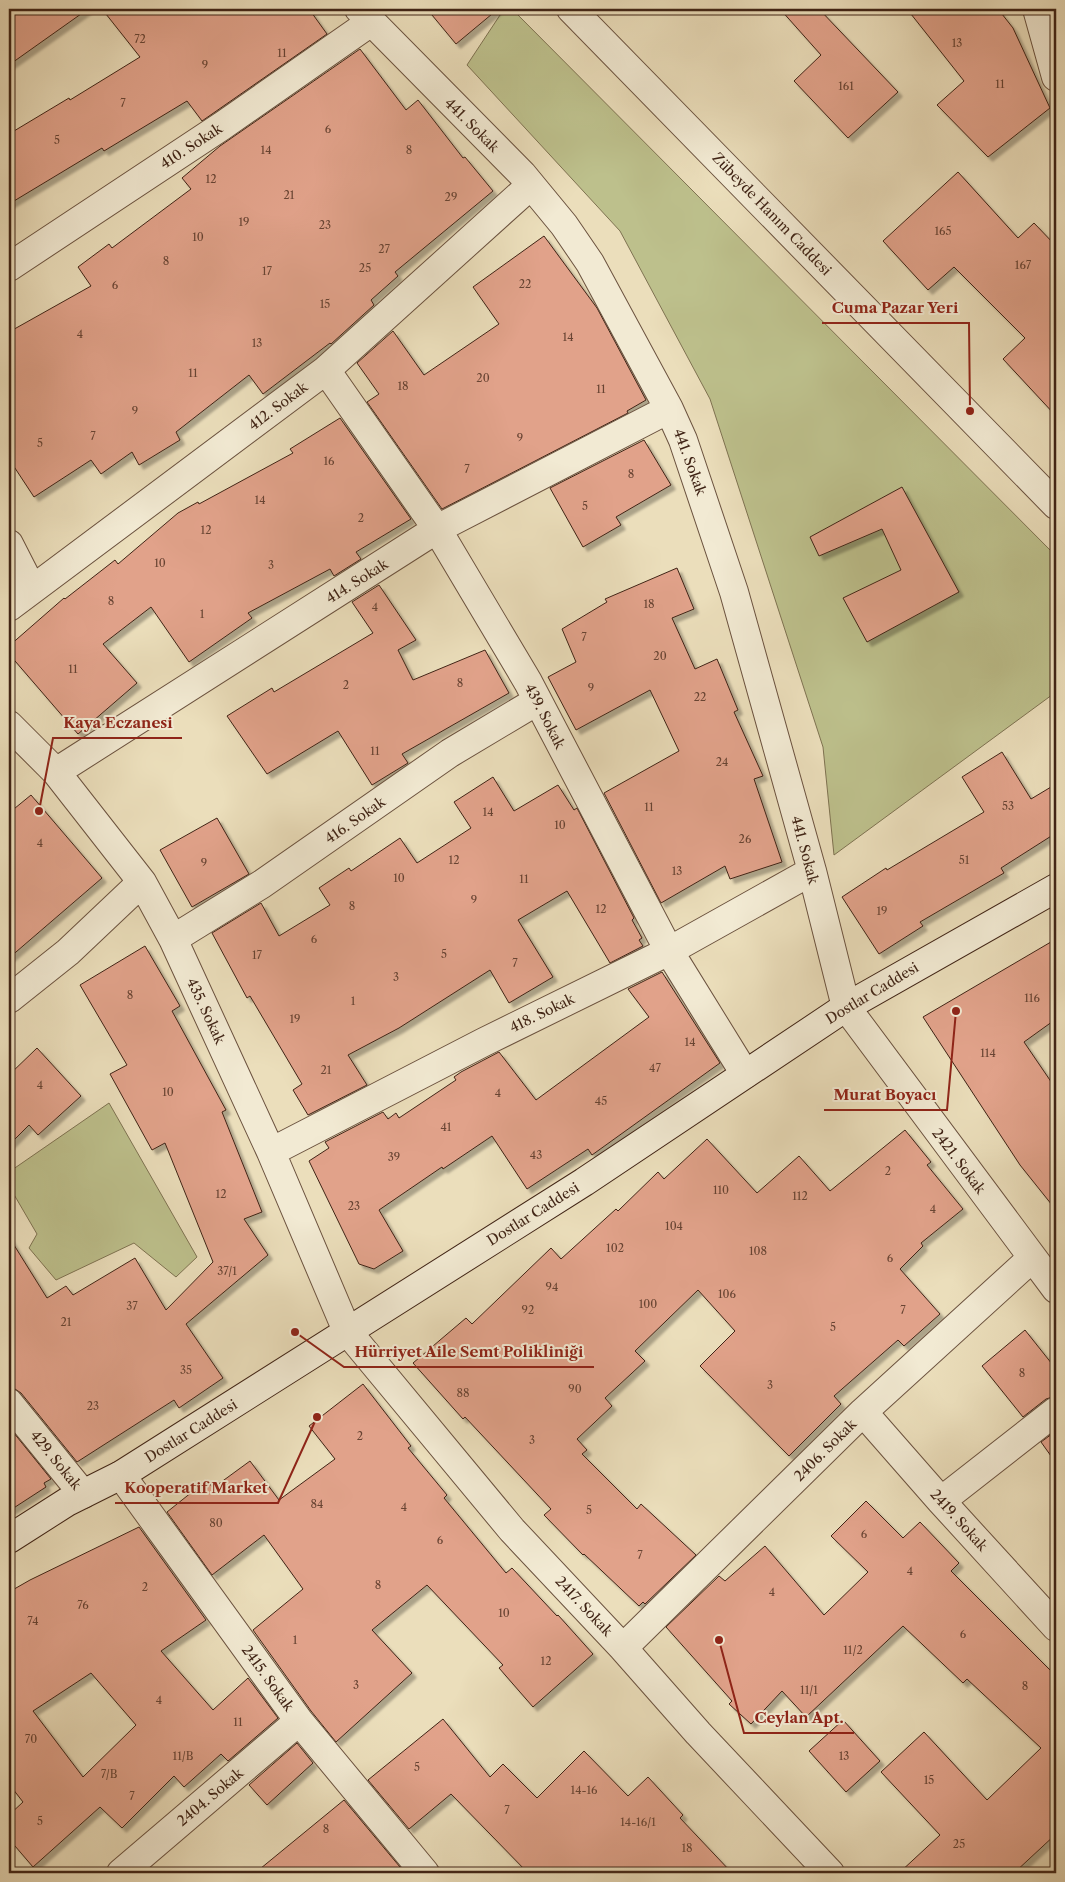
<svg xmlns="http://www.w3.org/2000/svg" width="1065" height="1882" viewBox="0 0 1065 1882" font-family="'Libre Caslon Text',serif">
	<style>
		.green { fill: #bdc08c; stroke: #7e7251 }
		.building { fill: #e1a28a; stroke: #402416; fill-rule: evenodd; filter: url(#shadow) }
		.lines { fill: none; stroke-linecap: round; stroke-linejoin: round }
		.minor-casing { stroke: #6b523f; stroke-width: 30 }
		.tertiary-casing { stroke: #6b523f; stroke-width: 30 }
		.secondary-casing { stroke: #402416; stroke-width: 30 }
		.minor { stroke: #f2ead3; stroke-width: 28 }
		.tertiary { stroke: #f2ead3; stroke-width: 28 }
		.secondary { stroke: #f2ead3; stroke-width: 28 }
		.labels { text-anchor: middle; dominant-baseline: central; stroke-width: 4; stroke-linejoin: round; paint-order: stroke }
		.number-label { font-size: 11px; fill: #684433 }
		.street-label { font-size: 14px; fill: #402416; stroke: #f2ead3 }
		.leader { fill: none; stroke: #8f2418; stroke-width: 2 }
		.callout-dot { fill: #8f2418; stroke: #f2ead3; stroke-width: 2 }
		.callout-label { font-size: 15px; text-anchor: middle; font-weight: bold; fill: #8f2418; stroke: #f2ead3; stroke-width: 4; stroke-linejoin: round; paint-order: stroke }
	</style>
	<defs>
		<filter id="shadow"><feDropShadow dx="4.5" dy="4.5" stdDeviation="1" flood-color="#0004"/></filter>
	</defs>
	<rect width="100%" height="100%" fill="#ebdebb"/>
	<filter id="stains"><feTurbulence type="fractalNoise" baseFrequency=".004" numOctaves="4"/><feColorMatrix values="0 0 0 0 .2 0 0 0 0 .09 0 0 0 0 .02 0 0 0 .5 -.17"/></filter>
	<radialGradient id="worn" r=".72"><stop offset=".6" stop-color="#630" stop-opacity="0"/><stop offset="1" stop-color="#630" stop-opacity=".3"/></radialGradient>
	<!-- green -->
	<path class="green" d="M504,9H512L1056,556V692L834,855L823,747L710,399L620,231L467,65Z
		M109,1103L197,1257L176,1277L134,1243L56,1280L29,1248L37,1234L9,1186V1172Z"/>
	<!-- building -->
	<path class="building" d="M9,9H88L9,65Z
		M102,9H309L327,34L202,121L187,101L104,151L102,148L9,204V134L69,98L70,100L140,57Z
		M427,9H498L456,44Z
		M780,9H819L898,92L848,138L794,81L821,55Z
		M907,9H998L1013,28L1050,108L988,157L937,105L964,81Z
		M360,49L406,110L418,100L463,158L465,157L493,191L395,272L398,276L371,300L374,305L331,344L330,343L263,394L249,375L176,432L180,440L139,465L132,452L101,474L91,460L34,497L9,459V332L91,286L78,267L109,244L112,248L191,189L182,178L220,146Z
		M958,172L1018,238L1034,223L1056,246V416L1003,359L1025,338L954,267L928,290L883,241Z
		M544,236L597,308L646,400L627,411L628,413L442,509L367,402L379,394L357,363L393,331L424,375L499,324L473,287Z
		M340,418L411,519L356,552L361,559L334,576L330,569L248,613L252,618L189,662L151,607L103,644L137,683L78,734L9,654V646L64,598L65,599L115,560L118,564L178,513L198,502L199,504L293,453L290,449Z
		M644,440L671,485L616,517L621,525L583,547L550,488Z
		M902,487L959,592L867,642L843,598L901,570L882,529L819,556L810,537Z
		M677,568L694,609L672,618L695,669L717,659L738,710L734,712L763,776L754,779L782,862L730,879L725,866L661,903L604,793L679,751L650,690L576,730L548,677L576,662L562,629L607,602L605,599Z
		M379,585L416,640L398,650L413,680L485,650L509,693L402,754L408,763L372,785L338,731L267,774L227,716L272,688L274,692L373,633L352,602Z
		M1002,752L1031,799L1056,784V833L1001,868L1004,873L920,922L923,926L879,954L842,897L886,868L887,870L984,812L962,777Z
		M493,777L514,811L558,785L574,810L577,808L634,918L632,920L642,938L639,940L643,946L610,963L567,891L518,920L553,977L509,1003L490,970L399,1028L348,1055L367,1085L308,1115L293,1090L302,1084L250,996L247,998L212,933L261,903L279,936L330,905L319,888L349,868L351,871L400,838L417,863L471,828L454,802Z
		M31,795L102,878L9,958V813Z
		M217,818L249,874L192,907L160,850Z
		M1056,939V1019L1024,1042L1056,1089V1210L1020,1165L923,1017Z
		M145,946L180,1006L172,1011L226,1110L222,1112L262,1212L244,1219L268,1255L186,1324L223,1378L179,1408L174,1400L77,1462L21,1393L15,1389L9,1388V1237L47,1298L66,1286L73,1295L135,1258L166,1310L213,1262L165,1143L152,1150L110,1074L127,1065L80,985Z
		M662,972L720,1063L592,1155L588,1149L527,1189L492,1136L443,1169L442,1167L379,1210L403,1251L374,1269L359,1264L309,1161L329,1148L325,1142L383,1112L388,1119L396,1113L399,1118L456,1080L454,1077L461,1072L499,1052L536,1100L649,1017L628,989Z
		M37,1048L81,1096L38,1135L29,1125L9,1145V1075Z
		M905,1130L931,1162L927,1165L963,1209L921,1243L923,1246L900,1269L940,1314L904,1346L898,1340L834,1396L841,1404L789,1456L700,1366L735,1331L698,1290L635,1351L645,1361L605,1398L612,1406L577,1439L587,1450L582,1454L637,1509L641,1504L696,1555L645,1604L643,1602L639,1606L584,1554L583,1555L544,1515L551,1509L465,1417L463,1419L413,1363L466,1318L472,1324L551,1248L561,1259L616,1209L618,1211L658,1172L664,1179L707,1139L757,1193L799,1156L830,1191Z
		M1025,1330L1056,1369V1396L1046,1399L1023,1417L982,1366Z
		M363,1384L411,1446L408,1448L447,1495L444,1498L506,1573L512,1568L557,1616L558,1615L593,1654L533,1707L499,1668L503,1665L427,1585L372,1630L412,1673L336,1742L311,1711L253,1630L303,1589L264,1535L212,1575L167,1512L207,1480L213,1488L250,1461L279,1500L335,1459L309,1426Z
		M9,1427L51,1479L44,1483L46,1487L9,1511Z
		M1056,1431V1463L1041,1442Z
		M866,1501L903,1538L920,1522L959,1563L951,1571L1056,1676V1834L1014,1873H899L940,1835L881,1772L924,1732L987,1800L1041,1748L967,1679L963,1683L903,1626L806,1717L782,1691L751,1724L729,1704L732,1701L666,1627L719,1576L725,1581L765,1546L824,1615L868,1572L831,1536Z
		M139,1527L206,1620L161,1651L213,1710L248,1678L278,1718L228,1761L221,1754L184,1787L174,1776L122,1828L100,1807L33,1867L9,1839V1815L23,1802L9,1784V1592L30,1580ZM91,1673L136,1725L83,1777L33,1711Z
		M443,1719L490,1777L503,1764L537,1798L584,1751L628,1796L648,1777L683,1815L680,1818L732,1873H528L451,1794L409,1829L368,1780Z
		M843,1720L880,1761L846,1792L809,1751Z
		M297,1743L313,1763L267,1805L249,1785Z
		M344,1800L405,1873H255Z"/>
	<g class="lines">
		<defs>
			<path id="minor" d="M359,9L522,174L564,225L590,263L669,409L683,440L734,592L812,871L846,1007L1056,1289
				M1037,9L1056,77
				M9,267L222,126L371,22
				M326,370L437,529L528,682L669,951L745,1074
				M9,544L32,589
				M9,607L326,370L531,185
				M9,725L56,772L142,882L173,939L271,1152L347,1331L512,1530L623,1648L698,1733L830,1873
				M56,772L437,529L669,409
				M173,939L262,884L450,753L537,701
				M9,999L68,952L142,882
				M271,1152L484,1042L669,951L812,871
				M9,1403L83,1494
				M863,1412L941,1501L1056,1627
				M121,1475L299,1721L425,1873
				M941,1501L1056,1411
				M623,1648L863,1412L1032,1258
				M121,1873L299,1721"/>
			<path id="tertiary" d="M571,9L1056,505"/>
			<path id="secondary" d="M9,1539L67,1502L121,1475L584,1182L846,1007L1056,888"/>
		</defs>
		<!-- minor casing -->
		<use href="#minor" class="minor-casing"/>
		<!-- tertiary casing -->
		<use href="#tertiary" class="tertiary-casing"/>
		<!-- secondary casing -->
		<use href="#secondary" class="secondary-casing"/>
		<!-- minor -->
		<use href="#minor" class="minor"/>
		<!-- tertiary -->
		<use href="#tertiary" class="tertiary"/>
		<!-- secondary -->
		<use href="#secondary" class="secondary"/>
	</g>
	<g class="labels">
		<!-- number labels -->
		<g class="number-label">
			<text x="140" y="39">72</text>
			<text x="957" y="43">13</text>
			<text x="282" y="53">11</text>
			<text x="205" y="65">9</text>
			<text x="1000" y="84">11</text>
			<text x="846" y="86">161</text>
			<text x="123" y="103">7</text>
			<text x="328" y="129">6</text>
			<text x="57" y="140">5</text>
			<text x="266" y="150">14</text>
			<text x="409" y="150">8</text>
			<text x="211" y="179">12</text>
			<text x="289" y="195">21</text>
			<text x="451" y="197">29</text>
			<text x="244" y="222">19</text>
			<text x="325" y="225">23</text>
			<text x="943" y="231">165</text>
			<text x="198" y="237">10</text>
			<text x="384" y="249">27</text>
			<text x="166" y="261">8</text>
			<text x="1023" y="265">167</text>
			<text x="365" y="268">25</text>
			<text x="267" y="271">17</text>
			<text x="525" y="284">22</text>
			<text x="115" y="285">6</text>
			<text x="325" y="304">15</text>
			<text x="80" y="334">4</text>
			<text x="568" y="337">14</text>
			<text x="257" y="343">13</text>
			<text x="193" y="373">11</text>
			<text x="483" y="378">20</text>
			<text x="403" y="386">18</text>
			<text x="601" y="389">11</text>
			<text x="135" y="411">9</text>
			<text x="93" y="436">7</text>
			<text x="520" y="438">9</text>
			<text x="40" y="443">5</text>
			<text x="329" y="461">16</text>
			<text x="467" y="469">7</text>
			<text x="631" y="474">8</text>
			<text x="260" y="500">14</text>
			<text x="585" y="506">5</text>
			<text x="361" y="518">2</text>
			<text x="206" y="530">12</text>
			<text x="160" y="563">10</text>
			<text x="271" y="565">3</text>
			<text x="111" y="601">8</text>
			<text x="649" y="604">18</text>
			<text x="375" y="607">4</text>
			<text x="202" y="614">1</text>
			<text x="584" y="637">7</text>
			<text x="660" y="656">20</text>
			<text x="73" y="669">11</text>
			<text x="460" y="683">8</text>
			<text x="346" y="685">2</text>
			<text x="591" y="688">9</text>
			<text x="700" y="697">22</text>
			<text x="375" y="751">11</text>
			<text x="722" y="762">24</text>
			<text x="1008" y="806">53</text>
			<text x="649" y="807">11</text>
			<text x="488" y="812">14</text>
			<text x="560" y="825">10</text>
			<text x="745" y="839">26</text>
			<text x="40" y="843">4</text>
			<text x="454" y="860">12</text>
			<text x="964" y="860">51</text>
			<text x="204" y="863">9</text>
			<text x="677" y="871">13</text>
			<text x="399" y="878">10</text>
			<text x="524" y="879">11</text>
			<text x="474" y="900">9</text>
			<text x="352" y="906">8</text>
			<text x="601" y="909">12</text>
			<text x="882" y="911">19</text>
			<text x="314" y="939">6</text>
			<text x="444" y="954">5</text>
			<text x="257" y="955">17</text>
			<text x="515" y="963">7</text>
			<text x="396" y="977">3</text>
			<text x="130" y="995">8</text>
			<text x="1032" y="998">116</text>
			<text x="353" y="1001">1</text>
			<text x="295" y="1019">19</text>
			<text x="690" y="1042">14</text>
			<text x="988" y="1053">114</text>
			<text x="655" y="1068">47</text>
			<text x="326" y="1070">21</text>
			<text x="40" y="1085">4</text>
			<text x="168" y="1092">10</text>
			<text x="498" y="1093">4</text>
			<text x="601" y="1101">45</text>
			<text x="446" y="1127">41</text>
			<text x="536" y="1155">43</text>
			<text x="394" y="1157">39</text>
			<text x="888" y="1171">2</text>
			<text x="721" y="1190">110</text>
			<text x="221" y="1194">12</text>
			<text x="800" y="1196">112</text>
			<text x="354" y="1206">23</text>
			<text x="933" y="1209">4</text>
			<text x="674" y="1226">104</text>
			<text x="615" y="1248">102</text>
			<text x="758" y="1251">108</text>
			<text x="890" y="1258">6</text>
			<text x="227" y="1271">37/1</text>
			<text x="552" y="1287">94</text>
			<text x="727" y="1294">106</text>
			<text x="648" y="1304">100</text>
			<text x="132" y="1306">37</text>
			<text x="528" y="1310">92</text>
			<text x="903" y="1310">7</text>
			<text x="66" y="1322">21</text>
			<text x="833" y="1327">5</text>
			<text x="186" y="1370">35</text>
			<text x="1022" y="1373">8</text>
			<text x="770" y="1385">3</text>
			<text x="575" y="1389">90</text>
			<text x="463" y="1393">88</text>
			<text x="93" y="1406">23</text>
			<text x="360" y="1436">2</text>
			<text x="532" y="1440">3</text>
			<text x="317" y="1504">84</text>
			<text x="404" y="1507">4</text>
			<text x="589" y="1510">5</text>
			<text x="216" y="1523">80</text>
			<text x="864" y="1534">6</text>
			<text x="440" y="1540">6</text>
			<text x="640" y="1555">7</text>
			<text x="910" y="1571">4</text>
			<text x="378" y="1585">8</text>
			<text x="145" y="1587">2</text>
			<text x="772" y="1592">4</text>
			<text x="83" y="1605">76</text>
			<text x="504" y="1613">10</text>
			<text x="33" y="1621">74</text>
			<text x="963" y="1634">6</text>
			<text x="295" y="1640">1</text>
			<text x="853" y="1650">11/2</text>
			<text x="546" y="1661">12</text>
			<text x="356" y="1685">3</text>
			<text x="1025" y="1686">8</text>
			<text x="809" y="1690">11/1</text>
			<text x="159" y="1700">4</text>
			<text x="238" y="1722">11</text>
			<text x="31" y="1739">70</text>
			<text x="183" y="1756">11/B</text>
			<text x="844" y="1756">13</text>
			<text x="417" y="1767">5</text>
			<text x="109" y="1774">7/B</text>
			<text x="929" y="1780">15</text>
			<text x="584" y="1790">14-16</text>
			<text x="132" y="1796">7</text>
			<text x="507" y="1810">7</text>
			<text x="40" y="1821">5</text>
			<text x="638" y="1822">14-16/1</text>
			<text x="326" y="1829">8</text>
			<text x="959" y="1844">25</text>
			<text x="687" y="1848">18</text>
		</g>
		<!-- street labels -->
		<g class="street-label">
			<text transform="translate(472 125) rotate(45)">441. Sokak</text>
			<text transform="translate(191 146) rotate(-33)">410. Sokak</text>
			<text transform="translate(772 214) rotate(46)">Zübeyde Hanım Caddesi</text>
			<text transform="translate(278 406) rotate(-37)">412. Sokak</text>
			<text transform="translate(690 462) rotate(70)">441. Sokak</text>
			<text transform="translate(357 581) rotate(-32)">414. Sokak</text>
			<text transform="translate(545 716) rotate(63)">439. Sokak</text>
			<text transform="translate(355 820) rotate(-35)">416. Sokak</text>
			<text transform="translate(805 850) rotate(75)">441. Sokak</text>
			<text transform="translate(872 993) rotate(-31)">Dostlar Caddesi</text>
			<text transform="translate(206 1011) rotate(65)">435. Sokak</text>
			<text transform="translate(542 1013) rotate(-26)">418. Sokak</text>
			<text transform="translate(959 1161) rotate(53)">2421. Sokak</text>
			<text transform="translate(533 1214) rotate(-32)">Dostlar Caddesi</text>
			<text transform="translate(191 1431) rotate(-32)">Dostlar Caddesi</text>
			<text transform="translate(825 1450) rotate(-45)">2406. Sokak</text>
			<text transform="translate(56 1460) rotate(51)">429. Sokak</text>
			<text transform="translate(959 1520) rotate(48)">2419. Sokak</text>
			<text transform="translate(584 1606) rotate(47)">2417. Sokak</text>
			<text transform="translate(268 1678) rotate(54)">2415. Sokak</text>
			<text transform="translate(210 1797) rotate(-40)">2404. Sokak</text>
		</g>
	</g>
	<!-- callouts -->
	<path class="leader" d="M970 411L969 323H822M39 811L53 738H182M956 1011L947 1110H824M295 1332L344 1367H594M317 1417L278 1503H115M719 1640L744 1733H854"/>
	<g class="callout-dot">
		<circle cx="970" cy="411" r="5"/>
		<circle cx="39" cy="811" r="5"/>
		<circle cx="956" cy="1011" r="5"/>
		<circle cx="295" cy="1332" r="5"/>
		<circle cx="317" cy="1417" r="5"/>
		<circle cx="719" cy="1640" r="5"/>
	</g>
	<g class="callout-label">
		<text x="895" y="313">Cuma Pazar Yeri</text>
		<text x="118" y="728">Kaya Eczanesi</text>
		<text x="885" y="1100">Murat Boyacı</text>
		<text x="469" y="1357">Hürriyet Aile Semt Polikliniği</text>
		<text x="196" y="1493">Kooperatif Market</text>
		<text x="799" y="1723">Ceylan Apt.</text>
	</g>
	<!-- margin -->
	<rect width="1065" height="1882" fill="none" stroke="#ebdebb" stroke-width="30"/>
	<rect x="10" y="10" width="1045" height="1862" fill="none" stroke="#402416" stroke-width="2.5"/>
	<rect x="15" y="15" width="1035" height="1852" fill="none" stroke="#402416"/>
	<rect width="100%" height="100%" filter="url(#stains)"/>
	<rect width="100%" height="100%" fill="url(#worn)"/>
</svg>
